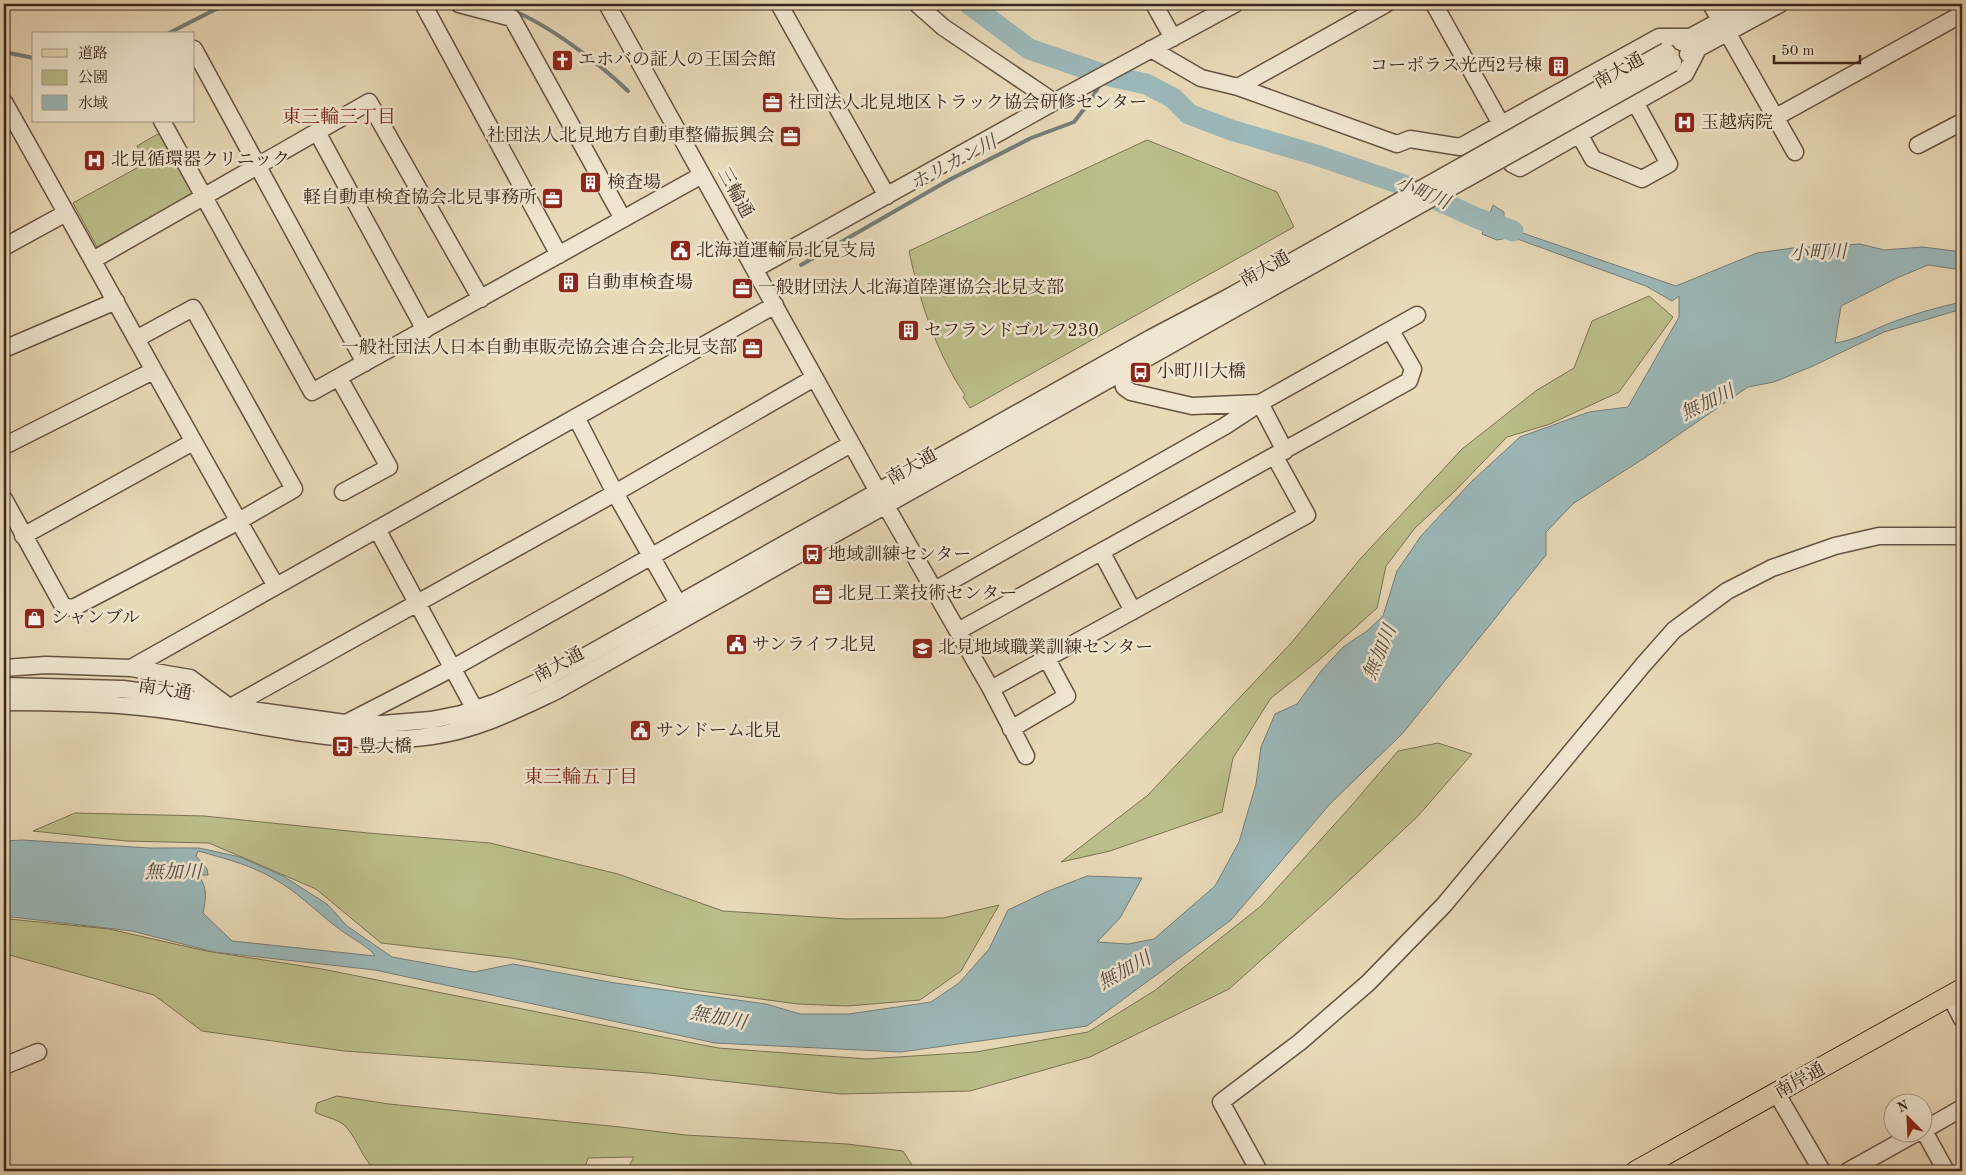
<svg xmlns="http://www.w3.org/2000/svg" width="1966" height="1175" viewBox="0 0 1966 1175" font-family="'Old Standard TT','Noto Serif JP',serif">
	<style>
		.green { fill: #bbbe8a; stroke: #7b7252 }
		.water { fill: #9bb8b9; stroke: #757d79; fill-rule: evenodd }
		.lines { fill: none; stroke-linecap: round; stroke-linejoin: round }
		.stream { stroke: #757d79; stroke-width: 4 }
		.river { stroke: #9bb8b9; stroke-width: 21 }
		.minor-casing { stroke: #665241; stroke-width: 19 }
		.major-casing { stroke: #3b251a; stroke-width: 22 }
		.minor { stroke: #f0e6d0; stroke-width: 16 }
		.major { stroke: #e8d9b7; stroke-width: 20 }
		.minor-bridge-casing { stroke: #665241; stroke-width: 19; stroke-linecap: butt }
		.minor-bridge { stroke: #f0e6d0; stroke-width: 16 }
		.labels { text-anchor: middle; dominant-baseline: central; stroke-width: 5; stroke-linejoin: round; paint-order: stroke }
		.poi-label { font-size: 18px; fill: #3b251a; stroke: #f0e6d0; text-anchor: start }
		.street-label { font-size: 18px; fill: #3b251a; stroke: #f0e6d0 }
		.neighbourhood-label { font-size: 19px; fill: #7a1f14; stroke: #f0e6d0 }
		.water-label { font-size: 19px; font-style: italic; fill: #534a42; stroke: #f0e6d0 }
	</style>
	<rect width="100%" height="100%" fill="#e8d9b7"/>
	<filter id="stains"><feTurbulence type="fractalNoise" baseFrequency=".004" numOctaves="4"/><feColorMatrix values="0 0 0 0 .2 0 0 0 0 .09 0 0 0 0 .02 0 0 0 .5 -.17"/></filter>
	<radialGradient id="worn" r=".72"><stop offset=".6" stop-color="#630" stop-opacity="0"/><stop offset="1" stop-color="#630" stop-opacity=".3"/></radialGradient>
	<!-- green -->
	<path class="green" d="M163,131L198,192L97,247L73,203L146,163L137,146Z
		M1147,140L1277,192L1294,227L970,408L963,397L965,395C935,350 920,302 909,251Z
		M1649,296L1673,317L1619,392L1550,424L1507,437L1455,491L1415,528L1386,566L1377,608L1318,661L1271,698L1233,758L1222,812L1110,851L1061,862L1148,795L1292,642L1361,558L1462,449L1537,390L1574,368L1592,321Z
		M1438,743L1472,754L1418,816L1325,903L1229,989L1090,1057L970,1091L841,1094L650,1073L344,1051L202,1031L154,995L6,954L9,919L109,929L206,951L322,969L718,1048L867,1059L976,1052L1088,1032L1154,991L1261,906L1352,805L1398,751Z
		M75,813L204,816L368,833L490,843L618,874L723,911L846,919L943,918L999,905L961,971L920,1000L847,1006L798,1004L685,989L511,958L381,943L316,889L209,843L126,841L33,831Z
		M337,1096L389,1104L620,1127L685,1135L847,1144L903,1151L916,1171H620L629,1166L634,1157L588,1158L584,1171H376C361,1157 359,1142 347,1128C339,1118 325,1118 315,1112L317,1103Z"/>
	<!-- water -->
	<path class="water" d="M1493,205L1504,212V222L1511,229L1676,286L1757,253L1793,248L1860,244L1884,250L1923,247L1962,252V270L1928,265L1897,278L1841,306L1835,343C1856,340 1872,330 1890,323C1914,314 1938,307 1962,302V309L1884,332L1813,366L1774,382L1748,387L1646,457L1574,503L1546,532V555L1403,733L1329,805L1231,920L1087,1026L901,1052L715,1043L375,970L214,952L132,931L12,917L4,918V841L22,840L149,848H199L240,857L283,876L327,904L347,926L392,957L474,972L513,964L615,983L766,1004L800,1014H849L931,1002L959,983L989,949L1008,910L1046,892L1087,876L1142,878L1120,918L1097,942L1128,944L1154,939L1215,886L1239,842L1256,784L1261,747L1275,714L1297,704L1321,671L1343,647L1367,631L1383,616L1397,571L1421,536L1471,482L1520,437L1589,412L1628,407L1679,317V296L1672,301L1646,286L1512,237L1497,240L1482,234ZM198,851C227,859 255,866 281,883C303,897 321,916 342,931C350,937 372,949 375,956L232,941L203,913C206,898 208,888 198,875H208L207,869L196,856Z"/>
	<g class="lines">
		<!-- stream -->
		<path class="stream" d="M493,4L505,8
			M514,11C550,26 599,63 628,91
			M167,34L226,4
			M4,52L34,58
			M801,265L949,180L1031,138L1074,122L1091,100L1100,84"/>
		<!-- river -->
		<path class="river" d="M969,4L1029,49L1105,75L1146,84L1173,98L1189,114L1231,130L1316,155L1404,185L1479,219L1513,231"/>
		<defs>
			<path id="minor" d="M423,4L559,255
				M459,4L512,18L623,219
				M607,4L886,506L991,689L1026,756
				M779,4L887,196
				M917,4L943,27L1054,102
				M1154,4L1173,38
				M1434,4L1501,124
				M1711,4L1795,152
				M1681,42L1751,4
				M194,49L365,363
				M1151,49L1201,78L1238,87L1386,4
				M1688,54L1780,4
				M1238,87L1397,144L1410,139L1460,147L1659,37H1690
				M4,102C95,263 183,426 276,586
				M1776,117L1962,14
				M162,121L312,392L702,175
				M317,132L425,330
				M1579,134L1593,159L1642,179L1669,164L1635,102
				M1500,144L1512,164L1520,168L1685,74L1698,49
				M1918,145L1962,122
				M4,247L66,213
				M93,260L369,102L481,299
				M755,269L1054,102L1235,4
				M4,349L116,301
				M1118,365L1121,372L1124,387L1131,392L1192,406L1260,403L1417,315
				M339,378L389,467L343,492
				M576,417L615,493L683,612
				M4,446L153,371
				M4,499L63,606L73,608L239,521L294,489L193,308L136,339
				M377,529L479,717
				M23,536L193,442
				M1102,553L1133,611
				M935,590L1225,426L1260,403L1285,451
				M958,631L1409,381L1413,369L1391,331
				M4,668L46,665L131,668L190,678L225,704
				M131,668L775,305
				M4,686L123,689L181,697L229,707L345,723L382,724L431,720L461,714L496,702L548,677L1151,338L1229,297
				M991,689L1307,515L1275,457
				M4,702C65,702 121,703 181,712C264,725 348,748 432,736C477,730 516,710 556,691L1234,309
				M227,709L615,493L814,378
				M346,723L453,668L851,444
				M1011,729L1067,696L1047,659
				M1950,996L1962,1019
				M4,1066L38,1052
				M1777,1094L1822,1171
				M1924,1130L1962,1108
				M1924,1131L1946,1171
				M1259,1171L1221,1102L1300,1042L1368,983L1444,905L1643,665L1674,630L1727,591L1772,568L1835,546L1879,536H1962
				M1848,1171L1918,1132"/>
			<path id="major" d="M1636,1171L1962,989"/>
		</defs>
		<!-- minor casing -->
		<use href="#minor" class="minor-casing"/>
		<!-- major casing -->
		<use href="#major" class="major-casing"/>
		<!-- minor -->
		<use href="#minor" class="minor"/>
		<!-- major -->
		<use href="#major" class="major"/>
		<defs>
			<path id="minor-bridge" d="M1229,297L1666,51
				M1234,309L1673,63"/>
		</defs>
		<!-- minor-bridge casing -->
		<use href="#minor-bridge" class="minor-bridge-casing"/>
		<!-- minor-bridge -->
		<use href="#minor-bridge" class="minor-bridge"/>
	</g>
	<!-- icons -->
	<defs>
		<symbol id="church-square" viewBox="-11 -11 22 22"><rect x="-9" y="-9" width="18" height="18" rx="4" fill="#8f2418" stroke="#f0e6d0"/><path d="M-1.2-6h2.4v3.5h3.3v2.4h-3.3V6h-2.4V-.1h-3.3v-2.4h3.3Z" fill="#fff"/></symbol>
		<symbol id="building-square" viewBox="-11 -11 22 22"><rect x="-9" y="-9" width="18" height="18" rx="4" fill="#8f2418" stroke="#f0e6d0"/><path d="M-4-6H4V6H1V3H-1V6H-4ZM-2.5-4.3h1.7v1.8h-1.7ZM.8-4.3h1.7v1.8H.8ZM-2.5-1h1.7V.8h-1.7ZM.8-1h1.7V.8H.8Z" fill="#fff"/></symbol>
		<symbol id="office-square" viewBox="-11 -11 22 22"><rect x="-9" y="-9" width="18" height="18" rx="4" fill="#8f2418" stroke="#f0e6d0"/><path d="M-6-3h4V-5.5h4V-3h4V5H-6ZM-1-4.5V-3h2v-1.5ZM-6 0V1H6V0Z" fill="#fff"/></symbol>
		<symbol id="hospital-square" viewBox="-11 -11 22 22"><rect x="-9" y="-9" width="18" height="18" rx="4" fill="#8f2418" stroke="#f0e6d0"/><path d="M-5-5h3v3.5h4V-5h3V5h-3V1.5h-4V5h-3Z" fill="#fff"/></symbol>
		<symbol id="civic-square" viewBox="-11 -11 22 22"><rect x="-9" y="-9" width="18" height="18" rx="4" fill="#8f2418" stroke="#f0e6d0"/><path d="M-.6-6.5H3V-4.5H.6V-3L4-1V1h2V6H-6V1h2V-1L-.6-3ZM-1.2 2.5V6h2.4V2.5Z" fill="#fff"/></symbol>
		<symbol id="bus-square" viewBox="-11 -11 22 22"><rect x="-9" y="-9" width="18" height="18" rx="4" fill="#8f2418" stroke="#f0e6d0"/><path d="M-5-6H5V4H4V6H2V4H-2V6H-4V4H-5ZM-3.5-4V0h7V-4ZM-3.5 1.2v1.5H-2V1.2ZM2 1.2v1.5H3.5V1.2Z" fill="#fff"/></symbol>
		<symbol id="shop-square" viewBox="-11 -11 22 22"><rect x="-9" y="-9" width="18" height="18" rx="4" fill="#8f2418" stroke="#f0e6d0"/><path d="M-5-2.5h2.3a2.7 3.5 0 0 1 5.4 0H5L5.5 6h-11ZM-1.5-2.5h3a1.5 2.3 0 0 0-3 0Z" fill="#fff"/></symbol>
		<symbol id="university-square" viewBox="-11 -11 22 22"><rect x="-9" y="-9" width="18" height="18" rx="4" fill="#8f2418" stroke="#f0e6d0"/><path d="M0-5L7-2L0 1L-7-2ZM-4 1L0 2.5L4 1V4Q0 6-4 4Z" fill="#fff"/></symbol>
	</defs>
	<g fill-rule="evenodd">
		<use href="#church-square" x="550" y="48" width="25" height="25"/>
		<use href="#building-square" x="1546" y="54" width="25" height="25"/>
		<use href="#office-square" x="760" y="90" width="25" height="25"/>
		<use href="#hospital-square" x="1672" y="110" width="25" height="25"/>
		<use href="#office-square" x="778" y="124" width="25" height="25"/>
		<use href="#hospital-square" x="82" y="148" width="25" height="25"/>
		<use href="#building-square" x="578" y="170" width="25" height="25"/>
		<use href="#office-square" x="540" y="186" width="25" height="25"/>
		<use href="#civic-square" x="668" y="238" width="25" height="25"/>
		<use href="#building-square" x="556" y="270" width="25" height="25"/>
		<use href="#office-square" x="730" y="276" width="25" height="25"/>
		<use href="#building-square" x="896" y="318" width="25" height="25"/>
		<use href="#office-square" x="740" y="336" width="25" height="25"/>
		<use href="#bus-square" x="1128" y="360" width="25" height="25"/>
		<use href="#bus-square" x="800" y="542" width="25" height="25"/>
		<use href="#office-square" x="810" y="582" width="25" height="25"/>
		<use href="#shop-square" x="22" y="606" width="25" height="25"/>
		<use href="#civic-square" x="724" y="632" width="25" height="25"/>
		<use href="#university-square" x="910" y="636" width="25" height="25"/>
		<use href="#civic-square" x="628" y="718" width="25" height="25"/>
		<use href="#bus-square" x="330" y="734" width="25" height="25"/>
	</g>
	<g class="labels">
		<!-- poi labels -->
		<g class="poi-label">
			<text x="578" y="60">エホバの証人の王国会館</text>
			<text x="1542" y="66" text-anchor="end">コーポラス光西2号棟</text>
			<text x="788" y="103">社団法人北見地区トラック協会研修センター</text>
			<text x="1701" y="123">玉越病院</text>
			<text x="775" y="136" text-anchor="end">社団法人北見地方自動車整備振興会</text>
			<text x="111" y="160">北見循環器クリニック</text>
			<text x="607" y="183">検査場</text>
			<text x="537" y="198" text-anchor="end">軽自動車検査協会北見事務所</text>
			<text x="696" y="251">北海道運輸局北見支局</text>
			<text x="585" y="283">自動車検査場</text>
			<text x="758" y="288">一般財団法人北海道陸運協会北見支部</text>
			<text x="924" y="331">セフランドゴルフ230</text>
			<text x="737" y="348" text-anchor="end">一般社団法人日本自動車販売協会連合会北見支部</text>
			<text x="1156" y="372">小町川大橋</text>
			<text x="828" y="555">地域訓練センター</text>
			<text x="838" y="594">北見工業技術センター</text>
			<text x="51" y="618">シャンブル</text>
			<text x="752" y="645">サンライフ北見</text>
			<text x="938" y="648">北見地域職業訓練センター</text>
			<text x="656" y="731">サンドーム北見</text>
			<text x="358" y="747">豊大橋</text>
		</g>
		<!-- street labels -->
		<g class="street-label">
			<text transform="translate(1619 71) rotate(-29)">南大通</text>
			<text transform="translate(735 193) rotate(61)">三輪通</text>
			<text transform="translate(1265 269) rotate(-29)">南大通</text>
			<text transform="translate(912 467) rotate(-30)">南大通</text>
			<text transform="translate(559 665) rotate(-28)">南大通</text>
			<text transform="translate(165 690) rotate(9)">南大通</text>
			<text transform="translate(1800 1081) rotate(-29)">南岸通</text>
		</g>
		<!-- neighbourhood labels -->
		<g class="neighbourhood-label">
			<text x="339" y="118">東三輪三丁目</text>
			<text x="581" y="778">東三輪五丁目</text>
		</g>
		<!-- water labels -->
		<g class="water-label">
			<text transform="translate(954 164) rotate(-28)">ホリカン川</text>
			<text transform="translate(1422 194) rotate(23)">小町川</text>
			<text transform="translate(1818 254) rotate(-2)">小町川</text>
			<text transform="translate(1708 404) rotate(-26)">無加川</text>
			<text transform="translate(1381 653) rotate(-67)">無加川</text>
			<text x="173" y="873">無加川</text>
			<text transform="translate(1125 972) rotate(-29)">無加川</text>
			<text transform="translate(718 1019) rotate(11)">無加川</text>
		</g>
	</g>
	<!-- margin -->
	<rect width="1966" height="1175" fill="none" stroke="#e8d9b7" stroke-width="20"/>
	<rect x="5" y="5" width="1956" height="1165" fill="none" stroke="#3b251a" stroke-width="2.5"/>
	<rect x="10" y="10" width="1946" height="1155" fill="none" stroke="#3b251a"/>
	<!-- legend -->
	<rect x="32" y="32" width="162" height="90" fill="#f0e6d0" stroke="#a89987"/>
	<rect x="42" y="49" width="25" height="8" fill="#e8d9b7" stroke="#a89987"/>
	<text x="78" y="58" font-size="15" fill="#3b251a">道路</text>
	<rect x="42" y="70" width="25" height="15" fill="#bbbe8a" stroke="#a89987"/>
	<text x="78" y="82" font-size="15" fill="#3b251a">公園</text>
	<rect x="42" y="95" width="25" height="15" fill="#9bb8b9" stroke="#a89987"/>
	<text x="78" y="108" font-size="15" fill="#3b251a">水域</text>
	<!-- north arrow -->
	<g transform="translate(1908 1118) rotate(336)"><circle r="24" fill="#f0e6d0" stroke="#a89987"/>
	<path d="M0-4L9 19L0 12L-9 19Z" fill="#8f2418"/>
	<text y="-8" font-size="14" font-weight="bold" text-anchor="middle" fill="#3b251a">N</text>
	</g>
	<!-- scale -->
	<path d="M1774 55v8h86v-8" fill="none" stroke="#3b251a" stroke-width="2.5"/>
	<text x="1781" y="55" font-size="15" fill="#3b251a" stroke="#f0e6d0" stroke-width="4" paint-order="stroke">50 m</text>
	<rect width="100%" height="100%" filter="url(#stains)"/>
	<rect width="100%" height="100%" fill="url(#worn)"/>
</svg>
